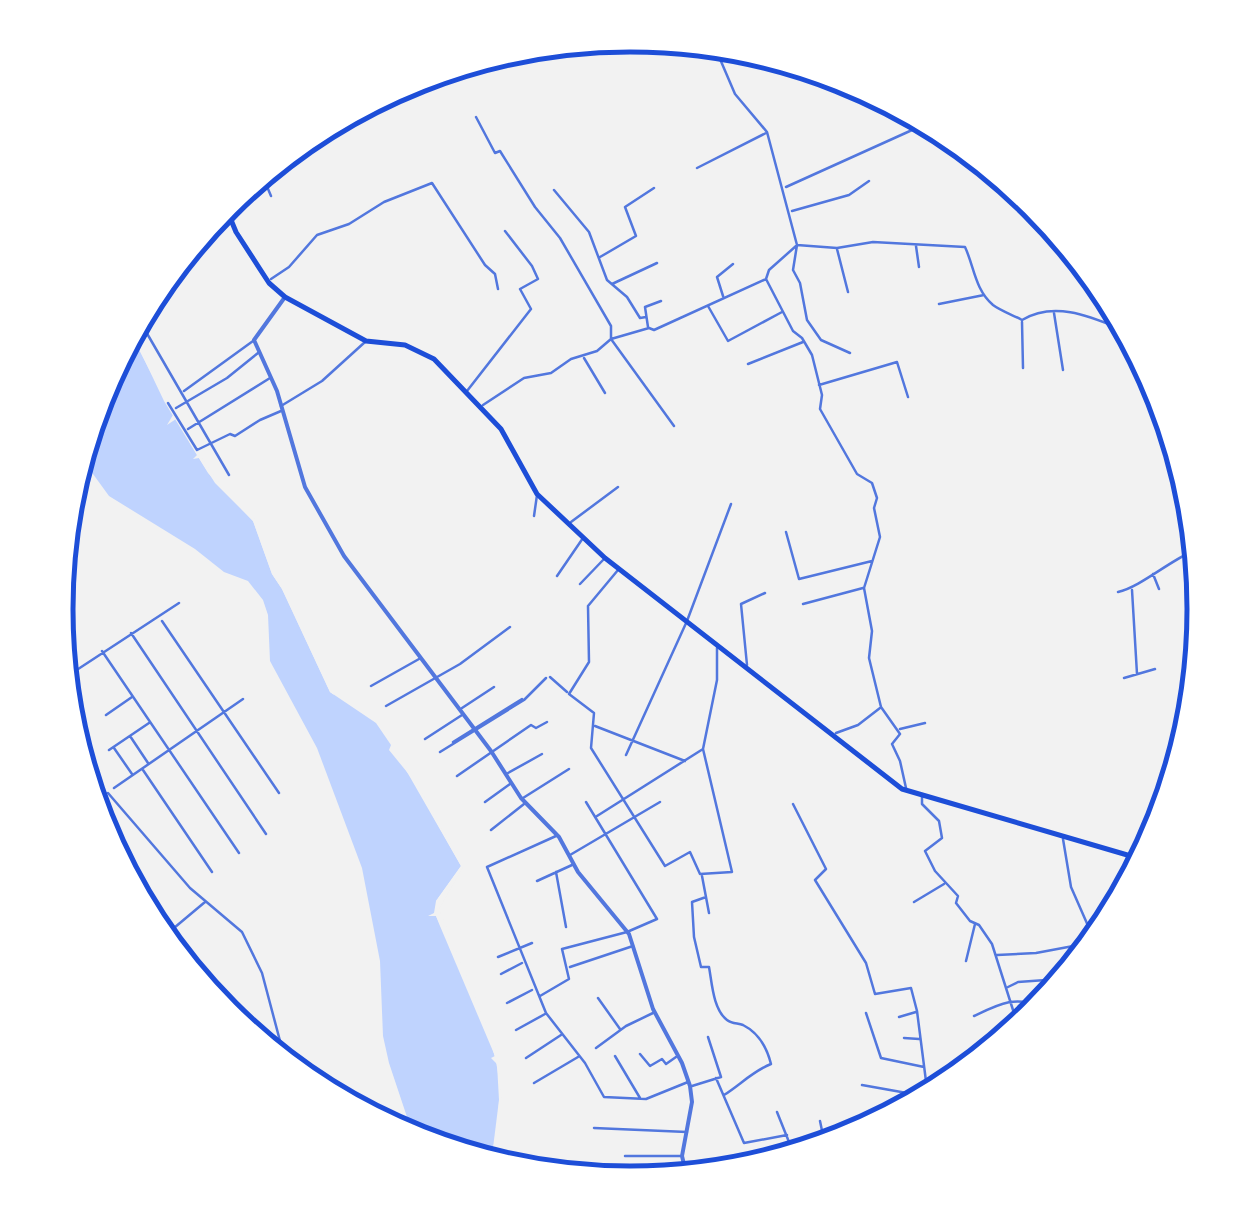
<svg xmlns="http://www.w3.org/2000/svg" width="1260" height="1219" viewBox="0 0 1260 1219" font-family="Spectral,serif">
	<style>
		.water { fill: #bfd3fe }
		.pier { fill: #f2f2f2 }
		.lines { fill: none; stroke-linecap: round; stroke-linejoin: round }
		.minor { stroke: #5277de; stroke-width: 2.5 }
		.tertiary { stroke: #5277de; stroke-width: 4 }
		.primary { stroke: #1d4ed8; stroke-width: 5 }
		.rim { fill: none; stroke: #1d4ed8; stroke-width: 5 }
	</style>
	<rect width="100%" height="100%" fill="#f2f2f2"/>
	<!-- water -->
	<path class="water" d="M134,338L164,401L208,473L253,521L272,574L282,589L330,692L376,723L391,745L389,750L411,777L461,866L436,901V916C457,963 485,1012 496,1062C503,1093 497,1126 492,1156L415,1141L389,1063L383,1036L380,961L362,868L317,748L270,661L268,615L263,600L248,581L224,572L195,549L109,496L85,463L99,389Z"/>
	<!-- pier -->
	<path class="pier" d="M135,336L165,399L204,461L219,482L254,517L272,565L334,695L330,692L282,589L272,574L253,521L215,483L199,458L193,459L197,455L176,419L167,425L173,415L136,344Z
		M399,758L416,782L463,867L439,909L497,1051L503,1112L495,1157L492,1156L499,1100L497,1064L491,1058L495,1056L440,926L436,916H428L434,913L436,901L461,866Z"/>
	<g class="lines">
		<!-- minor -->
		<path class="minor" d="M717,52L735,94L767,132L797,245L793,270L800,283L807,320L821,340L850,353
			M476,117L495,153L500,151L535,207L560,238L611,326V339L674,426
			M697,168L766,133
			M263,177L271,196
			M786,187L921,126
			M554,190L589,232L607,280L627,297L640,318L646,317
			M792,211L849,195L869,181
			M201,238L209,236L226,212
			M797,245L837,248L873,242L965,247C974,266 975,290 993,305C1001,311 1013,315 1022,320C1054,301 1089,316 1121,329
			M916,246L919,267
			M837,249L848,292
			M600,257L636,236L625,207L654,188
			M271,279L289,267L317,235L349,224L384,202L432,183L485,265L495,274L498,289
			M766,279L793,331L802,338L812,355L822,395L820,409L857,474L872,483L877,498L874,508L880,537L864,588L872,631L869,658L881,707L900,734L892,744L900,761L906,788
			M612,284L657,263
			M723,296L717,277L733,264
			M939,304L984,295
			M708,306L728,341L782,312
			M1054,313L1063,370
			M1022,322L1023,368
			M648,327L645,307L661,301
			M145,330L229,475
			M584,358L605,393
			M748,364L803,342
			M819,385L897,362L908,397
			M184,391L253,341
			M467,391L531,309L520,289L538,279L532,266L505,231
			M168,403L197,450L230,434L235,436L260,420L281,411
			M483,405L524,378L551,373L571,359L597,351L611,339L649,328L654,330L766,279L769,270L796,246
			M281,406L322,381L365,342
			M176,408L227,378L258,353
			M188,429L270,378
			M534,516L537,495
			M571,522L618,487
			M786,532L799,579L872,561
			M618,570L588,606L589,662L569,694L594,713L591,748L665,866L690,852L700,874L732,872L703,749L717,680V648
			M1153,574L1159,589
			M557,576L583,538
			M580,584L604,559
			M1132,590L1137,674
			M1118,592C1140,587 1168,562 1193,551
			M803,604L863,588
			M162,621L279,793
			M131,633L266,834
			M102,651L239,853
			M747,665L741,604L765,593
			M69,675L179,603
			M550,677L567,692
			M1124,678L1155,669
			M371,686L419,659
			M386,706L460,664L510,627
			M462,708L494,687
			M106,715L132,697
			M595,726L685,761
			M900,729L925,723
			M836,733L858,725L880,708
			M130,736L148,763
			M425,739L462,715
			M453,742L522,699
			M114,748L132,774
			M109,750L149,723
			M440,752L524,700L546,678
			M626,755L687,621L731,504
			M87,769L104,789
			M143,770L212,872
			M508,773L542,754
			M457,776L531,725L536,728L547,722
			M114,788L243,699
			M108,793L190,888L242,932L262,973L284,1056
			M922,795V804L939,821L942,838L925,851L935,871L958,896L956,903L970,921L979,925L992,944L1013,1010L1024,1024
			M523,798L569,769
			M485,802L510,784
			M793,804L826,869L815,880L866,963L875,994L911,988L917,1011L927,1089
			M597,816L703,749
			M491,830L524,804
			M556,836L487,867L546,1013L585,1063L604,1097L646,1099L688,1082
			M1063,839L1071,887L1089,928
			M570,855L660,802
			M556,872L566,927
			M702,876L709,913
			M537,881L572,865
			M706,897L692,902L694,937L701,967H709C712,983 713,1009 727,1020C732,1024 738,1023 743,1025C759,1033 767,1048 771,1064C753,1071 740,1085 724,1095
			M914,902L944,884
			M168,933L205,902
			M997,955L1036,953L1084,944
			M498,957L532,943
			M966,961L975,924
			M570,967L633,946
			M501,974L522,963
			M1008,987L1018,982L1060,979
			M540,996L569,979L562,949L627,932L657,919L586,802
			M598,998L620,1029
			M507,1003L532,990
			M866,1013L881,1058L924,1067
			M974,1016C999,1004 1015,995 1042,1007
			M899,1017L916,1012
			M516,1030L545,1014
			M904,1038L919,1039
			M596,1048L626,1026L653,1013
			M640,1054L650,1066L662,1059L666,1064L676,1057
			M615,1056L640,1098
			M526,1058L561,1035
			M716,1078L744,1143L787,1135
			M534,1083L578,1057
			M862,1085L918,1095
			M692,1086L721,1077L708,1037
			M777,1112L793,1152
			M878,1118L882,1119
			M820,1121L825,1145
			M594,1128L687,1132
			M625,1156H682"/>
		<!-- tertiary -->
		<path class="tertiary" d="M285,297L254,340L277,391L305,487L344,556L491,751L521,798L559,837L578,872L629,934L653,1009L682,1063L690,1086L692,1102L682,1156L686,1173"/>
		<!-- primary -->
		<path class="primary" d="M224,203L236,232L269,283L285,297L366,341L405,345L434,359L501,429L537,494L605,558L902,789L1141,859"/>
	</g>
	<!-- crop -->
	<path d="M0 0H1260V1219H0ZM73 609a557 557 0 1 1 1114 0a557 557 0 1 1-1114 0Z" fill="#fff" fill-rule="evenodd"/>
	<path class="rim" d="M73 609a557 557 0 1 1 1114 0a557 557 0 1 1-1114 0Z"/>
</svg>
